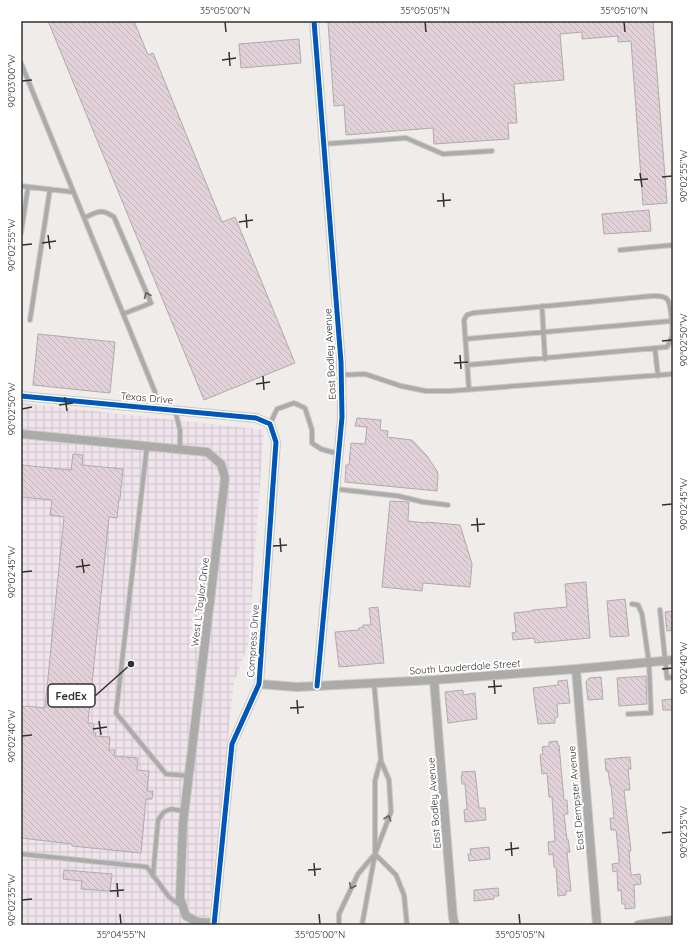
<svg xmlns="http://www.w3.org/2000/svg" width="694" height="946" viewBox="0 0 694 946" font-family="Quicksand,sans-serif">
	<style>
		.industrial { fill: url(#industrial-grid) }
		.building { fill: url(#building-back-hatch); stroke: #aeabab }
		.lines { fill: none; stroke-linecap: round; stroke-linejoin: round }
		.service-casing { stroke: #cccac9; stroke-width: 6 }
		.minor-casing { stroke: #cccac9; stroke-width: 10 }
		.service { stroke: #acaba9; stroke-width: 4 }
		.minor { stroke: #acaba9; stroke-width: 8 }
		.cycleway-casing { stroke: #fff; stroke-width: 8 }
		.cycleway { stroke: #0057b8; stroke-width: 5 }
		.oneway { stroke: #636260 }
		.ticks { fill: none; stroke: #333130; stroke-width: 1.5 }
		.labels { text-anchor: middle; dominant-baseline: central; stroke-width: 4; stroke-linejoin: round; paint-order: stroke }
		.street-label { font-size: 10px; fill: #333130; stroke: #fff }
		.leader { fill: none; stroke: #333130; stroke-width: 1.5 }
		.callout-dot { fill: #333130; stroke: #fff; stroke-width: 1.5 }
		.callout { fill: #fff; stroke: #333130; stroke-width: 1.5 }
		.callout-label { font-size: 11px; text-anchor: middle; font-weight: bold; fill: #333130 }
		.neatline { fill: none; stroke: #333130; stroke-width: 1.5 }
		.ticks-label { font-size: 10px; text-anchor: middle; fill: #333130 }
	</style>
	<defs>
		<pattern id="industrial-grid" width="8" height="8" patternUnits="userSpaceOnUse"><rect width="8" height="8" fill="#efe3ec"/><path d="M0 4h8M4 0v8" fill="none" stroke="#cdc3cb"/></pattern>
		<pattern id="building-back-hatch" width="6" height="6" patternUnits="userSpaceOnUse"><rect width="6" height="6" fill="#e2d1d8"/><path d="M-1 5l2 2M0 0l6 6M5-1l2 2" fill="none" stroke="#c2b4ba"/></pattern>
	</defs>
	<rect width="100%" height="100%" fill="#efecea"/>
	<!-- industrial -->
	<path class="industrial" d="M21,403L264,430L248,645L234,682L208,925H21Z"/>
	<!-- building -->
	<path class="building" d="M48,21H134L148,55L153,53L222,222L235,217L295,363L204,400Z
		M342,21H653L667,203L643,205L631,41L618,42V36L582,39V32L560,34L564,80L514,84L517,123H508L509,139L434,144L433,128L346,135L344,105L334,106L328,22Z
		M299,39L301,63L241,68L239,44Z
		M649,210L651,231L604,234L602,214Z
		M38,334L115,342L110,393L33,385Z
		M357,418L381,420L380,430L388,431L387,437L412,440L427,456L437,471L438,475L437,491L345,482L346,465H349L351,443L365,444L367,427L355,426Z
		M73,454L83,455L82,465L123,469L120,499H119L117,518L109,517L88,723L94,724L93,733H96L95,736L110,737L109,750H115L114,756L138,758L137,770L149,771L147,791H153L152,799H146L141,853L72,846V844L21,838V707H25L26,706L45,708L64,517L50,515L52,500L21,497V465L71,470Z
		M390,501L409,502L408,521L426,523V522L460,525L472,564L470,587L423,583L422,591L382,587Z
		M586,582L590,638L535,643L534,638L513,640L512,633L516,632L514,613L532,611V610L567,607L565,584Z
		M625,599L629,636L610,637L607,601Z
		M378,607L384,663L339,667L335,632L359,630V628L363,627V625H371L369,608Z
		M673,611V630L667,631L665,612Z
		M646,676L647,704L619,706L617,678Z
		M601,677L603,699L588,700L586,682L589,678Z
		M567,680L570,703L557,704L558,717L555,718V723L538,724L533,688L558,685V681Z
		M463,690V695L475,693L477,719L448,723L445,692Z
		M672,699L673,710H663L662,700Z
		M557,741L558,746L559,745L564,800H567L568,814H564L567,840L568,839L570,852H567L571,891H566V895L558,896L556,867H554L553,854L549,855L548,842L555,841L552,797H549L547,773L542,774L540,755L543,754L542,747L549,746V742Z
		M630,757L631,769H628L630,790H624L631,851H629L631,875L640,874L641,884L634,885L635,908L625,909V904H622L621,890L618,891L617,871L613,872L612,864L619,863V858L616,830H611L610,818H614L611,785H610L608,771H606L605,759Z
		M475,771L479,808H485L486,820L465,822L464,810L467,809L465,784H462L461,776H462V772Z
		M489,847L490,859L469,861L468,854H471L470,849Z
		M64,870L112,874L110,891L81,889L82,881L63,879Z
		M498,888L499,896H494V899L474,901V890Z"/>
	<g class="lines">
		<defs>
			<path id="service" d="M21,63L155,392L157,408
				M324,144L406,138L443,154L492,151
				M21,186L73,192
				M84,218C97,212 101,208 114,217L151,303L123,314
				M21,233L28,187
				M620,250L673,245
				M542,306L545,359
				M30,320L50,189
				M465,339L671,321
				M655,349L658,376
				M467,365L667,347C669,344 671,340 672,336C673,329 671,303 667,299C663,295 656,296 652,296L473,313L467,315L464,320L469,390
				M341,375L365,374L401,386L426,391H450L673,374
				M175,410L180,430V449
				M270,424L277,409L294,403L305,408L312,430V443L321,449L339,454
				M147,446L116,713L166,774L189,776
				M336,489L398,496L423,502L448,505
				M660,610L667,678L673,677
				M628,714L651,713L649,663L642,614L638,605L632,604
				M21,854L147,867L169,897L180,905
				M375,854L396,875L404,895L407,925
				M153,876L158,820L164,812L171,809L184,811
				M339,925V914L358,874L375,854L391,812L389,780L381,761L374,683
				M362,925L375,854V781L380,762"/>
			<path id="minor" d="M314,21L341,362L342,417L317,686
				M21,396L256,418L270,424L276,442L259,684L232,744L214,925
				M21,434L207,452L221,464L225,478L183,823L180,898L186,916L198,922L214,923
				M576,669L597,925
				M434,680L453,918L455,925
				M259,684L297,687L434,680L576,669L673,660
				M638,925L673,920"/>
		</defs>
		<!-- service casing -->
		<use href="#service" class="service-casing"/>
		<!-- minor casing -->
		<use href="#minor" class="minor-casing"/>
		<!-- service -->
		<use href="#service" class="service"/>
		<!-- minor -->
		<use href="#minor" class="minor"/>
		<defs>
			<path id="cycleway" d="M314,21L341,362L342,417L317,686
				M21,396L256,418L270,424L276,442L259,684L232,744L214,925"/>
		</defs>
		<!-- cycleway casing -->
		<use href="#cycleway" class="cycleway-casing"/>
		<!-- cycleway -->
		<use href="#cycleway" class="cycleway"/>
	</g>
	<!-- one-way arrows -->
	<defs><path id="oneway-chevron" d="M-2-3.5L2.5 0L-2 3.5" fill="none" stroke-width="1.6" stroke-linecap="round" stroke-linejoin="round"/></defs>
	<g class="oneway">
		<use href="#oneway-chevron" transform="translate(147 295) rotate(-113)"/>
		<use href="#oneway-chevron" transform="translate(388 818) rotate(-71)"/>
		<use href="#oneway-chevron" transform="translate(352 886) rotate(115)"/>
	</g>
	<!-- ticks -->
	<path class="ticks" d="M225,22L226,32M425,22L426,32M624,22L625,32M229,52L230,66M222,60L236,58M22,81L32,80M640,173L642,187M662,177L672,176M634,180L648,179M443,193L444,207M437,201L451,200M246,214L247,228M239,222L253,220M48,235L50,249M42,243L56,241M22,245L32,244M662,341L672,340M460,355L461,369M454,363L468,362M263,376L264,390M256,384L270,382M65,397L67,411M59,405L73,403M22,409L32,407M662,505L672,504M477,518L478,532M471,525L485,524M280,538L281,552M273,546L287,545M82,559L84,573M76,567L90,565M22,572L32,571M662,669L672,668M494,680L495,694M488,687L502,686M297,700L298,714M290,708L304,707M99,721L101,735M93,729L107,727M22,736L32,735M662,833L672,832M511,842L512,856M505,850L519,848M314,863L315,876M308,870L321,869M117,883L118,897M110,891L124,890M22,900L32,899M120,914L121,924M319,914L320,924M519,914L520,924"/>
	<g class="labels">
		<!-- street labels -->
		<g class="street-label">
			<text transform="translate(330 354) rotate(-93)">East Bodley Avenue</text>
			<text transform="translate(147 398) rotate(5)">Texas Drive</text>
			<text transform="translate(200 602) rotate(-83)">West L Taylor Drive</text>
			<text transform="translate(253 641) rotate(-86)">Compress Drive</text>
			<text transform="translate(465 667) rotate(-4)">South Lauderdale Street</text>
			<text transform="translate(576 798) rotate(-95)">East Dempster Avenue</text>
			<text transform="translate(434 803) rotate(-94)">East Bodley Avenue</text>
		</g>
	</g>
	<!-- callouts -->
	<path class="leader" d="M131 664L95 696"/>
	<circle class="callout-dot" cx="131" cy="664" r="4"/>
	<rect class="callout" x="48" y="684" width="47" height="23" rx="4"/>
	<g class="callout-label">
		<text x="71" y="700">FedEx</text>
	</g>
	<!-- border -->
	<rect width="694" height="946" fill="none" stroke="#ffffff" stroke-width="44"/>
	<rect x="22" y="22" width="650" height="902" class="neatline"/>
	<g class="ticks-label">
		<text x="225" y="14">35°05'00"N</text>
		<text x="425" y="14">35°05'05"N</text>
		<text x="624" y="14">35°05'10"N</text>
		<text transform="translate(11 81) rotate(-90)" y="4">90°03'00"W</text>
		<text transform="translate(683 176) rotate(-90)" y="4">90°02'55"W</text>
		<text transform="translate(11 245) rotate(-90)" y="4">90°02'55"W</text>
		<text transform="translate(683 340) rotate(-90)" y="4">90°02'50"W</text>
		<text transform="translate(11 409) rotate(-90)" y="4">90°02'50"W</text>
		<text transform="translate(683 504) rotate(-90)" y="4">90°02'45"W</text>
		<text transform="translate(11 572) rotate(-90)" y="4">90°02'45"W</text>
		<text transform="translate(683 668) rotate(-90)" y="4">90°02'40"W</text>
		<text transform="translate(11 736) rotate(-90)" y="4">90°02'40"W</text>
		<text transform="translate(683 832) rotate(-90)" y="4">90°02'35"W</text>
		<text transform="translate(11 900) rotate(-90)" y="4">90°02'35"W</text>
		<text x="121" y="938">35°04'55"N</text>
		<text x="320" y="938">35°05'00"N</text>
		<text x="520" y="938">35°05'05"N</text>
	</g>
</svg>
